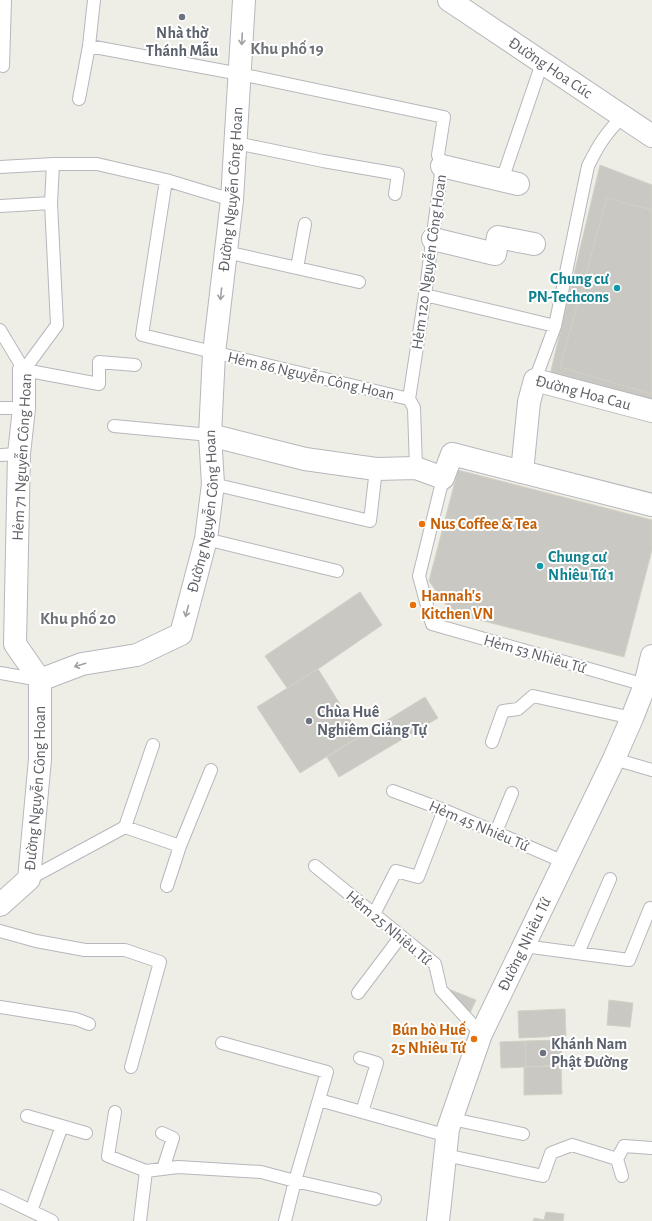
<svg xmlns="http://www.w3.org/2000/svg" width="652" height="1221" viewBox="0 0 652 1221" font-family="'Alegreya Sans',sans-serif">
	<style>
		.building { fill: #cac8c2; stroke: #d3d0c4 }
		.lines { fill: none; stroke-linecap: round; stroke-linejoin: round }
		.service-casing { stroke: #b6b7bc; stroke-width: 14 }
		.minor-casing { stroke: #b6b7bc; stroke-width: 24 }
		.service { stroke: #fff; stroke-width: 12 }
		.minor { stroke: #fff; stroke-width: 22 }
		.oneway { stroke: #9ea0a3 }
		.worship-dot { fill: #6b7280; stroke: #fff; stroke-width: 1.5 }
		.culture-dot { fill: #0f9aa8; stroke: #fff; stroke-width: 1.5 }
		.food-dot { fill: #e8710a; stroke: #fff; stroke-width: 1.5 }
		.labels { text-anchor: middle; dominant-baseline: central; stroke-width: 4; stroke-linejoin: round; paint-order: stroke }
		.worship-label { font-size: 16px; font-weight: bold; fill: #5b616d; stroke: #fff; text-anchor: start }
		.street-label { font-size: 16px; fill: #5d6065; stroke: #fff }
		.culture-label { font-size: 16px; font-weight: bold; fill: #0d838f; stroke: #fff; text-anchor: end }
		.food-label { font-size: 16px; font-weight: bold; fill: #c56008; stroke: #fff; text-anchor: start }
		.neighbourhood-label { font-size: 17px; font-weight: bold; fill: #6e7277; stroke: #fff }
	</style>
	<rect width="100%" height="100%" fill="#efeee6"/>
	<!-- building -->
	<path class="building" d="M600,165L652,185V410L549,379Z
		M607,198L652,210V394L560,367Z
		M458,470L652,520V550L624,657L452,613L429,581Z
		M360,592L382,625L318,669L287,688L265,656Z
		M318,669L360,736L300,773L257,707Z
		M425,697L438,718L339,777L327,757Z
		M451,990L476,1000L469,1015L450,995Z
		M609,1000L633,1003L630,1027L607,1025Z
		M565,1009L566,1036L519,1038L518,1011Z
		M561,1040L562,1065L526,1067L525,1041Z
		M525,1041L526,1067L501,1068L500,1042Z
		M561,1066L562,1094L524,1095V1067Z
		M546,1212L564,1214L563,1221H533L534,1218L544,1220Z"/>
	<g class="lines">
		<defs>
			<path id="service" d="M89,46L240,74L444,117L438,155L442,166L425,295L409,399L414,408L416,468
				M3,66L5,0
				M79,99L89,46L94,0
				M236,143L323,161L398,174L395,194
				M0,167L53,164H97L166,180L232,200
				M166,180L142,335L409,399
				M502,180L542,63
				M0,206L51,203
				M226,252L359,282
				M297,268L305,224
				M425,295L555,326
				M0,330L24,370
				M24,370L57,325L51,203L53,164
				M24,370L99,384V362L135,365
				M535,380L555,326L588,166C599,144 606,133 623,116
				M0,408H24
				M114,426L210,435
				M0,455L19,454
				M443,478L419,576L432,624L645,685
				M213,484L370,521L376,469
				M206,539L337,571
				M0,673L40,680
				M492,742L503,711L518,709L533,696L632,718
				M614,759L652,770
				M393,791L444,810L564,862
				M125,827L180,846L211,770
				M496,832L512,793
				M315,866L435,964L441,990L481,1034
				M29,879L125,827L153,745
				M167,886L180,846
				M374,914L396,871L418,877L444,810
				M0,931L36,941L85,950H125L160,962L131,1067
				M524,946L629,960L650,908
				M578,953L610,879
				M358,993L401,936
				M0,1007L76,1019L89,1024
				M360,1058L377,1063L362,1112
				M319,1100L448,1136
				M115,1112L108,1156L146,1171
				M27,1116L86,1133
				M452,1119L523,1134
				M162,1133L173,1138L163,1169
				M445,1155L543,1176L551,1153L572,1145L617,1159L624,1146L652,1148
				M617,1159L622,1176
				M0,1196L52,1221
				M31,1211L62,1126
				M140,1221L146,1171L178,1167L261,1172L295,1181L327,1072L222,1043
				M285,1221L295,1181L375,1199"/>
			<g id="minor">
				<path id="s1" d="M449,0L652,136"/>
				<path d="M442,166L518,184"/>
				<path d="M433,239L495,254L498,237L534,244"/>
				<path d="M24,370V408L19,454L15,644L40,680"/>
				<path d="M210,435L305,459L376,469L416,468L443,478L452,454L652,505"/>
				<path id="s2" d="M522,472L529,402L535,380L652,411"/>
				<path id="s3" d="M40,680L82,664L137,655L181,634L206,539L213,484L210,435L214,353L232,200L244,0"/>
				<path d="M645,685L652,656"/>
				<path id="s4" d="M0,905L29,879L40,759V680"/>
				<path id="s5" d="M438,1221L448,1129L481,1034L614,759L632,718L645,685H652"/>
			</g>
		</defs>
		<!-- service casing -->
		<use href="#service" class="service-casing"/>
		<!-- minor casing -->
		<use href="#minor" class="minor-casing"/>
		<!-- service -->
		<use href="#service" class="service"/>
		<!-- minor -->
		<use href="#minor" class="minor"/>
	</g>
	<!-- one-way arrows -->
	<defs><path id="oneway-shaft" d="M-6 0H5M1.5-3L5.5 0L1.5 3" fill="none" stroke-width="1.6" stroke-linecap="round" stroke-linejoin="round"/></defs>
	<g class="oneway">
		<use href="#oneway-shaft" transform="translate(242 39) rotate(93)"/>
		<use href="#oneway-shaft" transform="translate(221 294) rotate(96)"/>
		<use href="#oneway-shaft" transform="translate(187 611) rotate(105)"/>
		<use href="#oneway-shaft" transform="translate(80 665) rotate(163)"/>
	</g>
	<!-- markers -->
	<g class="worship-dot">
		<circle cx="182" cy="17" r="4"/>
		<circle cx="309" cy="721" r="4"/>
		<circle cx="543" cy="1053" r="4"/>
	</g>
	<g class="culture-dot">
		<circle cx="617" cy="288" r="4"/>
		<circle cx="540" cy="566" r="4"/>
	</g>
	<g class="food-dot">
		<circle cx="422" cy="524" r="4"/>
		<circle cx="413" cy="605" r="4"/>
		<circle cx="474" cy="1039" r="4"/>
	</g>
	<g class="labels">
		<!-- worship labels -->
		<g class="worship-label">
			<text x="182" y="33" text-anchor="middle">Nhà thờ<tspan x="182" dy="18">Thánh Mẫu</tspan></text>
			<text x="317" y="712">Chùa Huê<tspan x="317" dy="18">Nghiêm Giảng Tự</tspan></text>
			<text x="551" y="1044">Khánh Nam<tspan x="551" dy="18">Phật Đường</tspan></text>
		</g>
		<!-- street labels -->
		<g class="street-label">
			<text stroke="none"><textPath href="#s1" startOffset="122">Đường Hoa Cúc</textPath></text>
			<text stroke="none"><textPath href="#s3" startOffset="599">Đường Nguyễn Công Hoan</textPath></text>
			<text transform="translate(429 262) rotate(-82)">Hẻm 120 Nguyễn Công Hoan</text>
			<text transform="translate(311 376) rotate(13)">Hẻm 86 Nguyễn Công Hoan</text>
			<text stroke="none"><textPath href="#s2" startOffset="143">Đường Hoa Cau</textPath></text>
			<text transform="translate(22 457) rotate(-87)">Hẻm 71 Nguyễn Công Hoan</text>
			<text stroke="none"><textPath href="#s3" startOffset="275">Đường Nguyễn Công Hoan</textPath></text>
			<text transform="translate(535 654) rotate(16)">Hẻm 53 Nhiêu Tứ</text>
			<text stroke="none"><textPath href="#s4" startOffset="130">Đường Nguyễn Công Hoan</textPath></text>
			<text transform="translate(479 826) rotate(23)">Hẻm 45 Nhiêu Tứ</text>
			<text transform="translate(389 928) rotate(40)">Hẻm 25 Nhiêu Tứ</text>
			<text stroke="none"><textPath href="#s5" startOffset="293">Đường Nhiêu Tứ</textPath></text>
		</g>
		<!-- culture labels -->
		<g class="culture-label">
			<text x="609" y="279">Chung cư<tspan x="609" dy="18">PN-Techcons</tspan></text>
			<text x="548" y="557" text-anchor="start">Chung cư<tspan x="548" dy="18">Nhiêu Tứ 1</tspan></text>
		</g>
		<!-- food labels -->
		<g class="food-label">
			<text x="430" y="524">Nus Coffee &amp; Tea</text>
			<text x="421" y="596">Hannah's<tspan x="421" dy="18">Kitchen VN</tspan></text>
			<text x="466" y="1030" text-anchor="end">Bún bò Huế<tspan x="466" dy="18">25 Nhiêu Tứ</tspan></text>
		</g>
		<!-- neighbourhood labels -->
		<g class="neighbourhood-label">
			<text x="287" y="48">Khu phố 19</text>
			<text x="78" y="618">Khu phố 20</text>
		</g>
	</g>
</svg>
